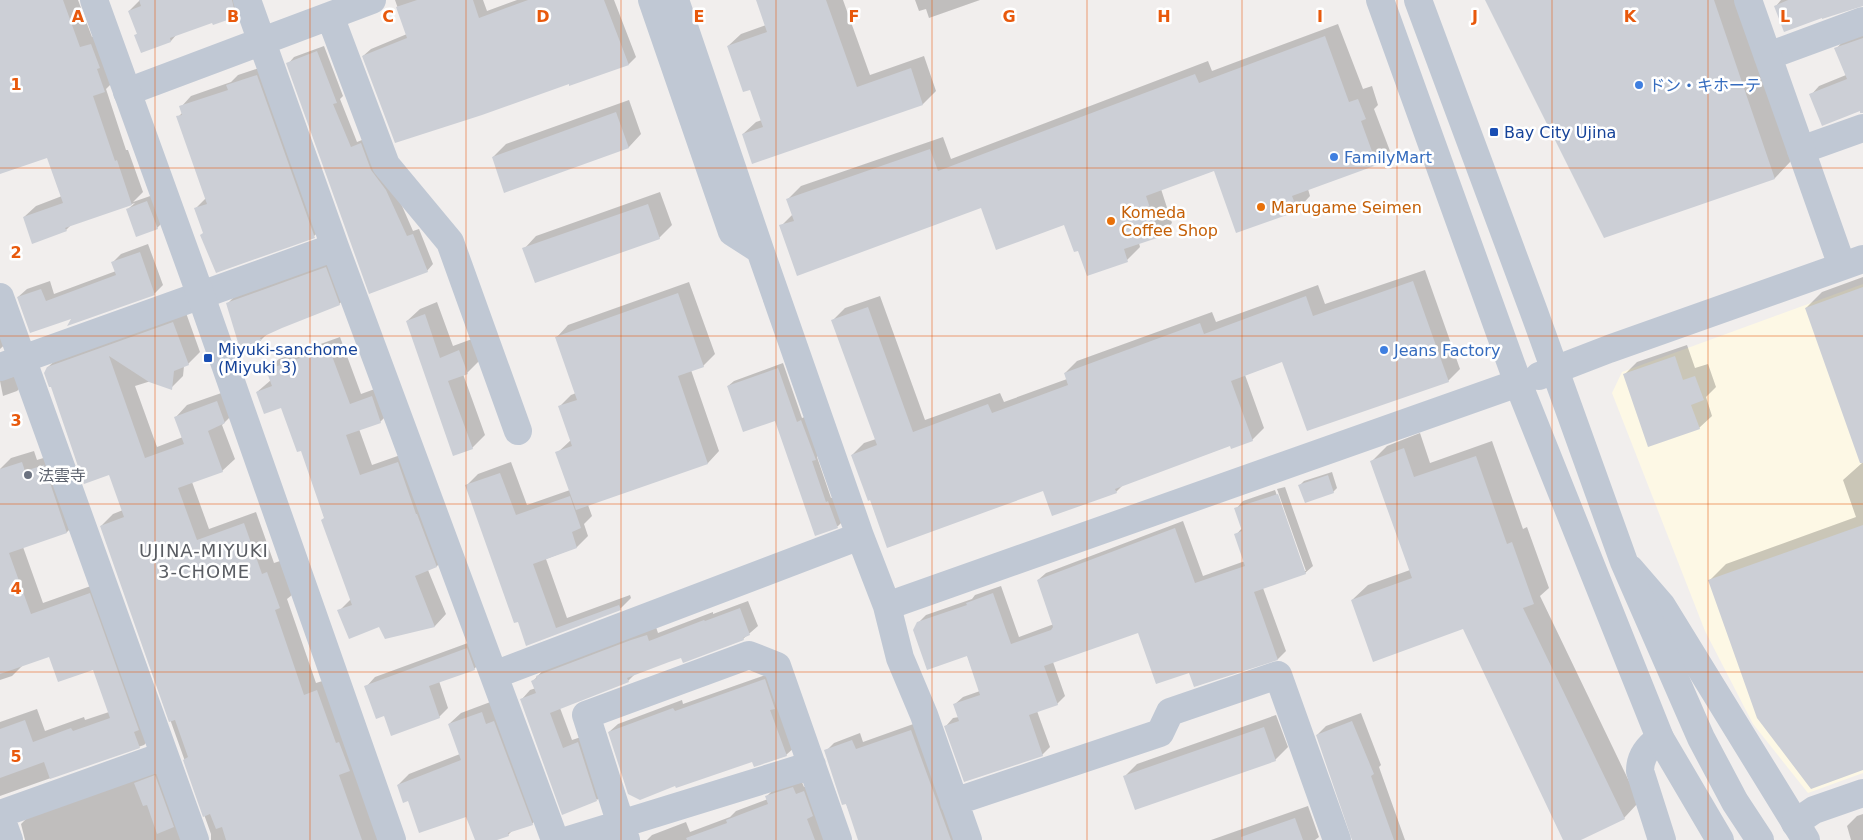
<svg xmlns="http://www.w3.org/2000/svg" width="1863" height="840" viewBox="0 0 1863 840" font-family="'DejaVu Sans','Noto Sans JP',sans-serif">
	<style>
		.commercial { fill: #fdf8e5 }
		.shadow { fill: #0003 }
		.building { fill: #cccfd6 }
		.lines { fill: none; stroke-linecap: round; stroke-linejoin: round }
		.minor { stroke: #c0c8d4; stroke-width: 28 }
		.tertiary { stroke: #c0c8d4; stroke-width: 28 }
		.grid { fill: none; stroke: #e8590c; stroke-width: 1; stroke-opacity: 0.55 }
		.shop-dot { fill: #3f7fe0; stroke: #fff; stroke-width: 2 }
		.transit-dot { fill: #1a4fb4; stroke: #fff; stroke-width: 2 }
		.food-dot { fill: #e8710a; stroke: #fff; stroke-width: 2 }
		.worship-dot { fill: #6b7280; stroke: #fff; stroke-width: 2 }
		.labels { text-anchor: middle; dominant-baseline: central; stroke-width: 5; stroke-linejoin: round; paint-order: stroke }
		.shop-label { font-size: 16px; fill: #366cbe; stroke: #fff; text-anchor: start }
		.transit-label { font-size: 16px; fill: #164399; stroke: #fff; text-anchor: start }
		.food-label { font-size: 16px; fill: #c56008; stroke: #fff; text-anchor: start }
		.worship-label { font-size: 16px; fill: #5b616d; stroke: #fff; text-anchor: start }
		.neighbourhood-label { font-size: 18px; letter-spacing: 1px; fill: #5a5d63; stroke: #fff }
		.grid-label { font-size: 16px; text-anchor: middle; font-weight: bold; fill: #e8590c; stroke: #fff; stroke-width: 5; stroke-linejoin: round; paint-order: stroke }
	</style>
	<rect width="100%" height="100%" fill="#f1eeed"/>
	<!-- commercial -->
	<path class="commercial" d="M1863,284V773L1808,793L1753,724L1705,631L1612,393L1622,372Z"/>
	<!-- shadow -->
	<path class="shadow" d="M0,0H78L92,37L103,33L116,79L106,89L126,150H128L143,192L133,202L156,194L165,220L157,228L128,209L135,203L72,224L66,230L24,217L36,206L62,196L48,156L0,173Z
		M140,0H246L247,4L236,16L214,23L213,21L177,34L171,41L136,35L138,33L129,11Z
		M395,0H483L487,11L517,0H614L636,57L629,64L570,84L363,56L371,49L407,34Z
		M757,0H843L870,75L924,56L936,91L923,104L753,162L743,134L756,122L762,120L751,88L728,46L741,34L766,25Z
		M915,0H980L929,18L926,9L919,11Z
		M1487,0H1735L1791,161L1775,178L1605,236Z
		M1781,0H1863V5L1776,6Z
		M1338,24L1363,89L1372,86L1378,105L1374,109L1390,151L1377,164L1308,189L1310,196L1297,210L1215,170L1161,189L1172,223L1159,236L1139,243L1140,247L1127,260L1079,249L1065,224L981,207L781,226L793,214L788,199L801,186L943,137L951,159L1208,61L1212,71Z
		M1863,33V108L1811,95L1819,86L1846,75L1836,49L1844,40Z
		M324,46L343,96L340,99L357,142L367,138L392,183L413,231L419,229L433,264L427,271L288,64L294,57Z
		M268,65L325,226L314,236L204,232L195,209L206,198L178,117L183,112L181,107L191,96L231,82L238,75Z
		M629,100L641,134L629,147L505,191L493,157L506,144Z
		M660,192L672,225L659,238L524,249L536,236Z
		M148,244L163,285L154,294L74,316L18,297L27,289L50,281L54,294L116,271L113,262L121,254Z
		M335,258L349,295L339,304L269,332L261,340L228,303L237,294Z
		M1425,270L1460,369L1448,381L1283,361L1245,375L1264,428L1252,440L1231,445L1124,484L1116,492L1044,489L871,499L852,455L864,443L876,439L833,320L845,308L880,296L925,420L1000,393L1004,402L1067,379L1065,373L1077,361L1212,312L1216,322L1318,285L1325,304Z
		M1863,277V769L1710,580L1726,564L1856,517L1843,480L1862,463L1806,308L1822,292Z
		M689,282L715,354L703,366L691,370L719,451L708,463L588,505L592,516L584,524L588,536L577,547L546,559L567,618L630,595L631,598L620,609L527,644L467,485L478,474L511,462L527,505L570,490L557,453L571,440L560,406L571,395L576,393L557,337L568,325Z
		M0,300L13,337L0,349Z
		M437,302L453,346L472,339L480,360L467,373L463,374L485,435L472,448L407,321L420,309Z
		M185,310L200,352L188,364L184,366L183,376L171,388L151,381L135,386L157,447L183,437L175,418L187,405L230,390L237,410L222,425L235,459L222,471L192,482L209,529L256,512L274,563L280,561L292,595L287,599L316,683L329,679L386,840H211V834L101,526L113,514L123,510L110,473L48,367L61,355Z
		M340,337L361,394L383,386L392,410L380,422L359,429L372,465L409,452L448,555L437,566L428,570L446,614L435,626L386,637L379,626L339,611L351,599L302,449L282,407L257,392L271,380L267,370L279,359Z
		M1687,345L1695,368L1708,364L1716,387L1706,397L1712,416L1699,428L1624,375L1637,362Z
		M783,363L802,418L807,416L820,453L817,457L831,498L834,497L843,521L838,526L816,535L776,419L728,386L734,381Z
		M17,376L21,387L17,391L3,396L0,381L2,379Z
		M1420,433L1430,463L1492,441L1523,529L1527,527L1549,588L1540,596L1639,802L1624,818L1578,840H1565L1464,628L1352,600L1368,585L1410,570L1372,461L1387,446Z
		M34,451L37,460L56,454L79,520L67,532L23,547L43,603L102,582L156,733L144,745L0,796V722L37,709L45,731L84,717L85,720L109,712L93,668L49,655L23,665L12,676L0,680V469L11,458Z
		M1332,472L1337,488L1333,492L1300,485L1304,481Z
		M1285,487L1313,566L1305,573L1263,588L1286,651L1278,659L1195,686L1190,671L1139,631L1053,662L1065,696L1057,704L1037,711L1050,747L1042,755L946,726L953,718L959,717L955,704L963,697L980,691L967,655L918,623L926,615L972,599L975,595L1001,586L1019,637L1054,624L1038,580L1046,573L1183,521L1203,576L1245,561L1236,535L1242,528L1236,509L1243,501L1275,490L1303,571H1306L1277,489Z
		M748,601L758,626L743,639L682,656L637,672L628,681L560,708L572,740L587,735L605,792L597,800L522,699L530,690L536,688L533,681L546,667L656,627L658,633L713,612V614Z
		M476,640L484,659L474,669L439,681L448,708L439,717L385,714L366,687L375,677Z
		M774,672L795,747L786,755L753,761L609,732L618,724L682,700L683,704Z
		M493,701L543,812L532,824L512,831L508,835L494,840H476L467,816L409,799L398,785L409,774L460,754L449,724L461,713Z
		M1361,713L1381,765L1379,767L1405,840H1353L1317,735L1326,726Z
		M1276,715L1288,747L1275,760L1125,776L1137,764Z
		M919,722L961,840H860L826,751L834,743L860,733L863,742Z
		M167,764L197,840H25L21,824L33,812Z
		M801,780L804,787L813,784L826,840H647L652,835L686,822L690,832L730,817L736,811L768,799L767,796L775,788Z
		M1308,806L1319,837L1315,840H1211Z
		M1863,814V840H1851L1847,826L1857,816Z"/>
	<!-- building -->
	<path class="building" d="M0,0H63L80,47L91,44L100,68L97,69L105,92L93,96L115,161L117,160L132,205L65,228L67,231L32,244L23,217L63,203L47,158L0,174Z
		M139,0H232L236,17L213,25L212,23L170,38L171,42L141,53L134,35L137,34L128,11L141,6Z
		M417,0H473L479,18L528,0H604L629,65L569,86V84L482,115L395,143L362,56L407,38L396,7Z
		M756,0H826L857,87L911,68L923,105L752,164L742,134L763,127L750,90L743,92L727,46L767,32Z
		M1485,0H1714L1775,179L1604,238Z
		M1788,0H1863V6L1822,19V18L1784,32L1774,6Z
		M1325,36L1349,102L1358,99L1366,119L1361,121L1377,165L1292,196L1298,211L1236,233L1214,171L1146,196L1160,237L1124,249L1128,262L1087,276L1078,251L1074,252L1064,225L996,250L981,208L797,276L779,225L794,221L786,199L930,149L938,171L1195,74L1199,83Z
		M1863,38V113H1860V111L1822,126L1809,94L1847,79L1834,48Z
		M317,51L337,103L333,104L351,147L361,143L371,170L386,190L407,236L413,234L428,272L369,294L286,63Z
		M257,75L315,238L216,273L200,235L203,233L194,208L207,204L176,116L182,115L179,106L228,90L226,85Z
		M616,112L629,148L504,193L492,157Z
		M147,201L158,229L136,237L126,209Z
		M648,204L660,239L535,283L522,248Z
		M140,252L155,295L67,326L71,319L30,333L17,297L41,289L46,301L116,275L111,262Z
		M326,267L340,305L282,328L260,338L261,341L240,349L226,303Z
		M1413,281L1449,382L1307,431L1282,362L1231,381L1253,441L1231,449L1230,446L1115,489L1117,493L1052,516L1043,491L887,548L870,500L868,501L851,455L877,445L831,320L868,307L913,432L988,404L992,413L1068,385L1064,373L1200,323L1204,334L1306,296L1313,316Z
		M1863,287V463H1860L1805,308Z
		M678,293L704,367L678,376L708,464L576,510L555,452L572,446L558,406L577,400L555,337Z
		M425,314L440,358L459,350L468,374L448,381L473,449L453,456L406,321Z
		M173,322L189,365L174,371L172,390L149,382L109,356L145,458L184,444L174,417L217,401L225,423L208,431L223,472L178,488L197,540L244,523L262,574L267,572L280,608L275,610L304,695L317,690L336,743L339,742L350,771L339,775L362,840H226L222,827L216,829L210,814L203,817L183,760L188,757L175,720L169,722L100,526L124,517L109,475L84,484L51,387H49L44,373L47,367Z
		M329,348L350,404L372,396L381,423L346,435L360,475L398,462L416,514H417L437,567L415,576L435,627L385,639L379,627L349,639L337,610L352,605L321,520L324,518L301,451L297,452L281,408L264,414L256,392L272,386L266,370Z
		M1675,356L1683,380L1695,376L1704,400L1691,405L1700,429L1648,447L1623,374Z
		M778,368L797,422L801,420L816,460L812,461L826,502L828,501L838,528L815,536L775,421L743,432L727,386Z
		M1404,448L1414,477L1476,456L1507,544L1512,542L1534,604L1523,608L1625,819L1581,840H1563L1463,629L1373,662L1351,600L1412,578L1370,461Z
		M22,462L25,471L44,465L67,533L9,553L31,614L90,593L139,730L134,732L140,748L50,779L44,762L0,778V729L25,720L33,742L71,728L73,731L110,718L93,670L58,682L49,657L0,674V469Z
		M500,473L516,515L570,496L581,528L572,532L577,548L533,564L556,628L619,605L621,610L526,646L518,622L514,623L465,485Z
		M1328,475L1334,493L1305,503L1298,485Z
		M1278,494L1306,574L1254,592L1278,660L1194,687L1189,673L1156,684L1138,633L1044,666L1058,705L1029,715L1043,756L964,782L944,726L959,721L953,704L980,695L967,656L927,670L913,630L917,622L967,605L966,603L993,593L1011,644L1051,630L1053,627L1037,580L1175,528L1195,583L1245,566L1234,534L1242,531L1234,508Z
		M1863,525V770L1811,789L1757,718L1708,580Z
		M740,608L750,635L743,638L744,640L683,663L681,658L669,662L627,678L629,682L550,713L563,748L578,742L597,801L562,815L520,699L536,693L531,681L537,678L536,676L631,640L647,635L649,641L704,620L705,621Z
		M467,648L475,670L429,686L440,718L391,736L384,716L376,719L364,686Z
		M765,679L775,709L770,710L787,756L754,767L752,762L676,788L675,786L640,800L628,794L608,732L673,708L675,711Z
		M482,712L486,724L494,721L533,825L508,833L509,836L497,840H475L466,817L419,833L408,801L403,803L397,785L461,760L448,724Z
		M1352,721L1374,774L1371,776L1394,840H1352L1316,735Z
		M1264,727L1276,761L1135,810L1123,776Z
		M911,730L951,840H858L846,804L842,805L824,750L852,740L856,749Z
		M155,775L174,827L157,834L147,805L143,806L134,783Z
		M793,787L796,794L804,791L813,816L807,819L815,840H687L686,838L727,823L726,820L768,804L765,796Z
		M1295,818L1303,840H1241V837Z"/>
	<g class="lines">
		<!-- minor -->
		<path class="minor" d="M247,0L335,247L555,840
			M652,0L732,232L760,250
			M675,0L760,250L860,536L887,606L900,658L924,715L968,840
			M330,16L386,165L450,242L518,431
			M1768,56L1863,21
			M127,92L372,0
			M1801,150L1863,128
			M0,297L195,840
			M0,367L335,247
			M1630,569L1662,606L1806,840
			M887,606L1518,383
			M494,675L860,536
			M1660,738C1648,747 1640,756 1640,771L1662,840
			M954,802L1160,733L1170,712L1278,675L1337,840
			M0,814L163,756
			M0,815L9,840
			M569,840L812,765
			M626,840L586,715L749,655L777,666L838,840"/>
		<!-- tertiary -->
		<path class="tertiary" d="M94,0L201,296L392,840
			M1380,0L1518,383L1660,738L1720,840
			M1418,0L1534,312L1624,562L1701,738L1735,802L1760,840
			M1748,0L1842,266
			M1539,376L1609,349L1863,259
			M1795,823L1814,810L1863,793"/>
	</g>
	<!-- grid -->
	<path class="grid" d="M155,0V840M310,0V840M466,0V840M621,0V840M776,0V840M932,0V840M1087,0V840M1242,0V840M1397,0V840M1552,0V840M1708,0V840M0,168H1863M0,336H1863M0,504H1863M0,672H1863"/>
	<!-- markers -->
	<g class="shop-dot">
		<circle cx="1639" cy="85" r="5"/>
		<circle cx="1334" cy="157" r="5"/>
		<circle cx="1384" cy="350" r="5"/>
	</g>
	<g class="transit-dot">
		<rect x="1489" y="127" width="10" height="10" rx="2.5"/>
		<rect x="203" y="353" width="10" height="10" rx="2.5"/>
	</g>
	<g class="food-dot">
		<circle cx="1261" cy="207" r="5"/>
		<circle cx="1111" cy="221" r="5"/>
	</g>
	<circle class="worship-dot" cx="28" cy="475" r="5"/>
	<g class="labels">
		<!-- shop labels -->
		<g class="shop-label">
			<text x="1649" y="85">ドン・キホーテ</text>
			<text x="1344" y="157">FamilyMart</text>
			<text x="1394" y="350">Jeans Factory</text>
		</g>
		<!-- transit labels -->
		<g class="transit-label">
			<text x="1504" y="132">Bay City Ujina</text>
			<text x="218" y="349">Miyuki-sanchome<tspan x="218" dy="18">(Miyuki 3)</tspan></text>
		</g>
		<!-- food labels -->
		<g class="food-label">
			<text x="1271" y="207">Marugame Seimen</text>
			<text x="1121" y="212">Komeda<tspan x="1121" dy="18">Coffee Shop</tspan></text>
		</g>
		<!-- worship labels -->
		<g class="worship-label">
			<text x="38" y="475">法雲寺</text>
		</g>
		<!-- neighbourhood labels -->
		<g class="neighbourhood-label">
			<text x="204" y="550">UJINA-MIYUKI<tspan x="204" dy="21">3-CHOME</tspan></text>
		</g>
	</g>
	<g class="grid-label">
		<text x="78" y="22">A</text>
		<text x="233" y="22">B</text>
		<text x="388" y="22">C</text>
		<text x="543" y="22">D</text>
		<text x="699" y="22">E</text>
		<text x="854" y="22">F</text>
		<text x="1009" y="22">G</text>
		<text x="1164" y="22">H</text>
		<text x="1320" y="22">I</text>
		<text x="1475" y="22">J</text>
		<text x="1630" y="22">K</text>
		<text x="1785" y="22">L</text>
		<text x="16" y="90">1</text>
		<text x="16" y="258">2</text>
		<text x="16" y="426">3</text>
		<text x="16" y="594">4</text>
		<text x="16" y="762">5</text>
	</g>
</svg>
